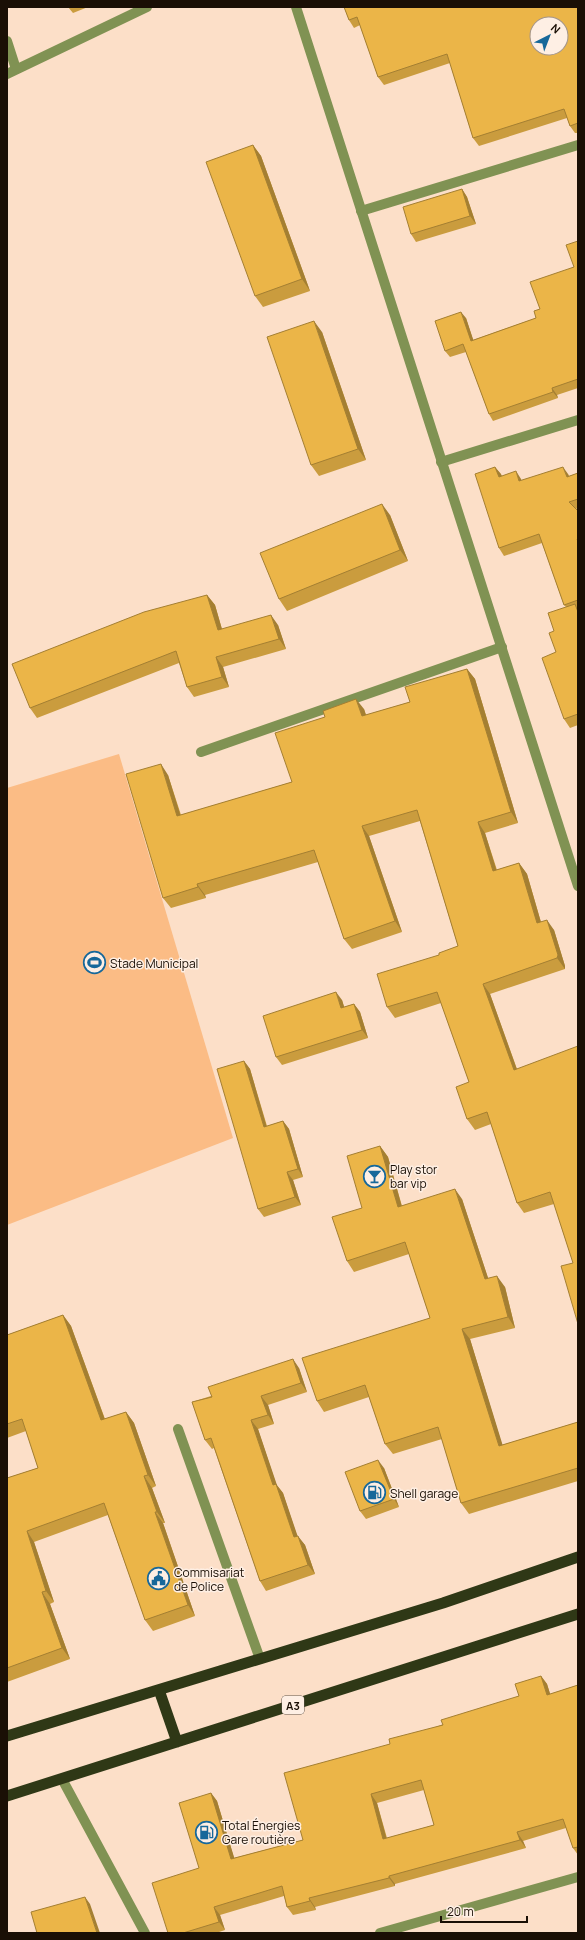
<svg xmlns="http://www.w3.org/2000/svg" width="585" height="1940" viewBox="0 0 585 1940" font-family="Manrope,sans-serif">
	<style>
		.green { fill: #fbbc85 }
		.lines { fill: none; stroke-linecap: round; stroke-linejoin: round }
		.service { stroke: #809253; stroke-width: 10 }
		.minor { stroke: #809253; stroke-width: 10 }
		.tertiary { stroke: #809253; stroke-width: 10 }
		.trunk { stroke: #2f3816; stroke-width: 11 }
		.wall { fill: #ca9c3e; fill-rule: evenodd }
		.shaded-wall { fill: #a47f32 }
		.building { fill: #ebb548; stroke: #a47f32; fill-rule: evenodd }
		.labels { text-anchor: middle; dominant-baseline: central; stroke-width: 3; stroke-linejoin: round; paint-order: stroke }
		.shield { fill: #feefe4; stroke: #5e5248; stroke-width: 1 }
		.shield-label { font-size: 11px; font-weight: bold; fill: #1a0f05 }
		.poi-label { font-size: 12px; fill: #1a0f05; stroke: #feefe4; text-anchor: start }
	</style>
	<rect width="100%" height="100%" fill="#fcdfc8"/>
	<!-- green -->
	<path class="green" d="M119,754L233,1138L7,1225V788Z"/>
	<g class="lines">
		<!-- service -->
		<path class="service" d="M201,752L502,647
			M178,1429L260,1659"/>
		<!-- minor -->
		<path class="minor" d="M7,41L16,69
			M361,211L578,145
			M441,462L578,420
			M62,1779L145,1933
			M380,1933L578,1877"/>
		<!-- tertiary -->
		<path class="tertiary" d="M296,7L578,886
			M7,74L147,7"/>
		<!-- trunk -->
		<path class="trunk" d="M159,1690L177,1742
			M7,1736L443,1603L578,1557
			M7,1796L578,1614"/>
	</g>
	<!-- wall -->
	<path class="wall" d="M68,7H88L73,13Z
		M344,7H578V133H575L570,126L567,118L479,146L473,138L450,63L384,85L378,77L360,25L354,28L349,20Z
		M253,145L261,156L310,291L263,307L255,296Z
		M462,189L467,197L476,224L416,242L411,234Z
		M578,241V388L557,395L558,398L493,421L489,414L466,352L450,357L445,351L466,318L473,340L536,318L540,309L574,267Z
		M322,332L366,460L319,476L311,465Z
		M495,467L502,476L521,479V481L568,474L569,476L578,473V508L576,509L578,511V725L570,728L564,719L554,631L566,607L564,605L542,543L504,556L499,548Z
		M390,515L408,561L287,611L279,599Z
		M207,595L215,605L222,629L278,625L286,649L223,667L229,687L194,697L187,687L179,663L37,718L30,708Z
		M467,669L475,679L518,823L485,833L497,870L519,863L527,874L541,922L554,930L565,966V969L490,994L517,1069L573,1263L554,1204L524,1213L517,1203L491,1124L475,1130L467,1119L469,1082L441,1003L395,1018L387,1007L439,955L458,946L420,821L369,836L402,932L352,949L344,939L318,862L205,895L206,898L171,908L163,898L168,775L181,815L292,782L364,709L366,715L410,702Z
		M342,1000L344,1007L354,1004L360,1012L368,1038L282,1065L276,1057Z
		M244,1061L250,1069L267,1126L283,1121L289,1129L303,1177L293,1180L301,1205L264,1217L258,1209Z
		M380,1146L388,1157L402,1206L462,1199L488,1278L505,1287L515,1328L470,1339L502,1445L578,1422V1481L469,1514L461,1503L442,1439L393,1454L385,1444L369,1397L324,1412L317,1401L430,1318L409,1254L354,1272L347,1261L362,1208Z
		M63,1315L71,1326L105,1419L126,1412L134,1423L156,1486L152,1488L165,1523H163L195,1616L153,1631L145,1620L108,1515L34,1542L54,1602L50,1604L70,1659L7,1682V1478L38,1468L26,1431L7,1438V1335Z
		M299,1368L307,1392L268,1405L274,1424L258,1429L276,1484L283,1493L297,1536L305,1545L315,1574L266,1591L260,1581L214,1448L212,1449L205,1440L192,1402Z
		M384,1468L399,1507L366,1519L360,1511Z
		M541,1676L547,1684L550,1694L578,1685V1855L573,1848L566,1828L523,1841L526,1848L395,1884V1886L315,1907L316,1910L293,1915L287,1907L284,1896L220,1915L225,1930L216,1933H168L199,1868L211,1793L217,1801L234,1858L303,1840L390,1744L519,1696ZM424,1790L434,1825L387,1838L377,1803Z"/>
	<!-- shaded-wall -->
	<path class="shaded-wall" d="M253,145L261,156L310,291L302,279Z
		M462,189L467,197L476,224L470,216Z
		M461,312L466,318L476,348L471,341Z
		M314,321L322,332L366,460L358,449Z
		M552,388L557,395L558,398L553,392Z
		M495,467L501,474L505,485L499,477Z
		M563,467L568,474L572,485L567,477Z
		M516,471L521,479L524,489L519,481Z
		M382,504L390,515L408,561L400,550Z
		M207,595L215,605L225,640L218,630Z
		M271,615L278,625L286,649L279,639Z
		M216,657L223,667L229,687L222,677Z
		M467,669L475,679L518,823L511,812Z
		M356,699L364,709L370,727L362,716Z
		M161,764L168,775L184,827L177,816Z
		M478,822L485,833L500,882L493,871Z
		M362,826L369,836L402,932L395,921Z
		M519,863L527,874L544,933L537,923Z
		M197,884L205,895L206,898L198,887Z
		M547,920L554,930L565,966V969L557,958Z
		M483,984L490,994L521,1081L514,1070Z
		M336,992L342,1000L347,1016L341,1008Z
		M354,1004L360,1012L368,1038L362,1030Z
		M244,1061L250,1069L269,1135L264,1127Z
		M283,1121L289,1129L303,1177L298,1169Z
		M380,1146L388,1157L405,1218L398,1207Z
		M287,1172L293,1180L301,1205L295,1197Z
		M455,1189L462,1199L492,1290L485,1279Z
		M497,1276L505,1287L515,1328L508,1317Z
		M63,1315L71,1326L109,1431L101,1420Z
		M462,1329L470,1339L506,1456L499,1446Z
		M293,1359L299,1368L307,1392L301,1383Z
		M261,1396L268,1405L274,1424L268,1415Z
		M126,1412L134,1423L156,1486L148,1475Z
		M251,1420L258,1429L280,1494L273,1485Z
		M378,1460L384,1468L399,1507L394,1499Z
		M144,1476L152,1488L165,1523L157,1512Z
		M276,1484L283,1493L301,1546L294,1537Z
		M155,1512L163,1523L195,1616L188,1605Z
		M27,1531L34,1542L54,1602L46,1591Z
		M298,1536L305,1545L315,1574L308,1565Z
		M42,1592L50,1604L70,1659L62,1648Z
		M541,1676L547,1684L553,1703L547,1695Z
		M211,1793L217,1801L237,1867L231,1859Z
		M371,1794L377,1803L389,1848L383,1839Z
		M517,1832L523,1841L526,1848L520,1840Z
		M389,1876L395,1884V1886L389,1878Z
		M85,1897L90,1904L100,1933H97Z
		M309,1898L315,1907L316,1910L310,1901Z
		M214,1907L220,1915L225,1930L219,1922Z"/>
	<!-- building -->
	<path class="building" d="M344,7H578V123L570,126L564,109L473,138L447,54L378,77L357,17L349,20ZM537,24H561V48H537Z
		M253,145L302,279L255,296L206,162Z
		M462,189L470,216L411,234L403,207Z
		M578,241V379L552,388L553,392L489,414L463,344L445,351L435,321L461,312L471,341L536,318L534,311L540,309L530,282L574,267L566,245Z
		M314,321L358,449L311,465L267,337Z
		M495,467L499,477L516,471L519,481L563,467L567,477L578,473V499L569,502L578,511V538L577,539L578,541V600L564,605L539,534L499,548L475,474Z
		M382,504L400,550L279,599L260,553Z
		M207,595L218,630L271,615L279,639L216,657L222,677L187,687L176,651L30,708L12,664L144,612Z
		M575,604L578,612V714L564,719L542,658L556,652L549,633L554,631L548,613Z
		M467,669L511,812L478,822L493,871L519,863L537,923L547,920L558,955L557,958L483,984L514,1070L578,1046V1324L561,1266L573,1263L550,1192L517,1203L487,1112L467,1119L456,1087L469,1082L437,992L387,1007L377,974L439,955V953L458,946L417,810L362,826L395,921L344,939L314,850L197,884L198,887L163,898L126,774L161,764L177,816L292,782L275,733L325,717L323,711L356,699L362,716L410,702L405,687Z
		M336,992L341,1008L354,1004L362,1030L276,1057L263,1016Z
		M244,1061L264,1127L283,1121L298,1169L287,1172L295,1197L258,1209L217,1069Z
		M380,1146L398,1207L455,1189L485,1279L497,1276L508,1317L462,1329L499,1446L578,1422V1468L461,1503L438,1427L385,1444L365,1385L317,1401L302,1358L430,1318L405,1242L347,1261L332,1217L362,1208L347,1156Z
		M63,1315L101,1420L126,1412L148,1475L144,1476L157,1512H155L188,1605L145,1620L104,1503L27,1531L46,1591L42,1592L62,1648L7,1668V1478L38,1468L22,1419L7,1424V1335Z
		M293,1359L301,1383L261,1396L268,1415L251,1420L273,1485L276,1484L294,1537L298,1536L308,1565L260,1581L211,1438L205,1440L192,1402L212,1397L208,1387Z
		M378,1460L394,1499L360,1511L345,1472Z
		M541,1676L547,1695L578,1685V1847L573,1848L563,1819L517,1832L520,1840L389,1876V1878L309,1898L310,1901L287,1907L282,1886L214,1907L219,1922L183,1933H168L152,1883L199,1868L179,1803L211,1793L231,1859L303,1840L284,1773L390,1744L389,1739L443,1725L441,1720L519,1696L515,1684ZM421,1780L434,1825L383,1839L371,1794Z
		M85,1897L97,1933H37L31,1912Z"/>
	<!-- icons -->
	<defs>
		<symbol id="stadium-ring" viewBox="-11 -11 22 22"><circle r="9.5" fill="#feefe4" stroke="#17689a" stroke-width="1.5"/><path d="M0-5a6.5 5 0 1 0 0 10a6.5 5 0 1 0 0-10ZM-3.5-1.8h7v3.6h-7Z" fill="#17689a"/></symbol>
		<symbol id="bar-ring" viewBox="-11 -11 22 22"><circle r="9.5" fill="#feefe4" stroke="#17689a" stroke-width="1.5"/><path d="M-6-5H6L.8 .8V4.5H3.5V6h-7V4.5H-.8V.8Z" fill="#17689a"/></symbol>
		<symbol id="fuel-ring" viewBox="-11 -11 22 22"><circle r="9.5" fill="#feefe4" stroke="#17689a" stroke-width="1.5"/><path d="M-5.5-6h7V0h2V4h1.3V-2.5L3-4.5l.8-.8L6-3V5H2.5V1h-1V6h-7ZM-4.2-4.7v3.2H.2V-4.7Z" fill="#17689a"/></symbol>
		<symbol id="civic-ring" viewBox="-11 -11 22 22"><circle r="9.5" fill="#feefe4" stroke="#17689a" stroke-width="1.5"/><path d="M-.6-6.5H3V-4.5H.6V-3L4-1V1h2V6H-6V1h2V-1L-.6-3ZM-1.2 2.5V6h2.4V2.5Z" fill="#17689a"/></symbol>
	</defs>
	<g fill-rule="evenodd">
		<use href="#stadium-ring" x="82" y="950" width="25" height="25"/>
		<use href="#bar-ring" x="362" y="1164" width="25" height="25"/>
		<use href="#fuel-ring" x="362" y="1480" width="25" height="25"/>
		<use href="#civic-ring" x="146" y="1566" width="25" height="25"/>
		<use href="#fuel-ring" x="194" y="1820" width="25" height="25"/>
	</g>
	<g class="labels">
		<!-- shield labels -->
		<rect class="shield" x="282" y="1696" width="22" height="18" rx="3"/>
		<g class="shield-label">
			<text x="293" y="1705">A3</text>
		</g>
		<!-- poi labels -->
		<g class="poi-label">
			<text x="110" y="963">Stade Municipal</text>
			<text x="390" y="1169">Play stor<tspan x="390" dy="14">bar vip</tspan></text>
			<text x="390" y="1493">Shell garage</text>
			<text x="174" y="1572">Commisariat<tspan x="174" dy="14">de Police</tspan></text>
			<text x="222" y="1825">Total Énergies<tspan x="222" dy="14">Gare routière</tspan></text>
		</g>
	</g>
	<!-- border -->
	<rect width="585" height="1940" fill="none" stroke="#1a0f05" stroke-width="16"/>
	<!-- north arrow -->
	<g transform="translate(549 36) rotate(42)"><circle r="19" fill="#feefe4" stroke="#a3958b"/>
	<path d="M0-3L7 15L0 10L-7 15Z" fill="#17689a"/>
	<text y="-6" font-size="11" font-weight="bold" text-anchor="middle" fill="#1a0f05">N</text>
	</g>
	<!-- scale -->
	<path d="M441 1916v6h86v-6" fill="none" stroke="#1a0f05" stroke-width="2"/>
	<text x="447" y="1916" font-size="12" fill="#1a0f05" stroke="#feefe4" stroke-width="3" paint-order="stroke">20 m</text>
</svg>
